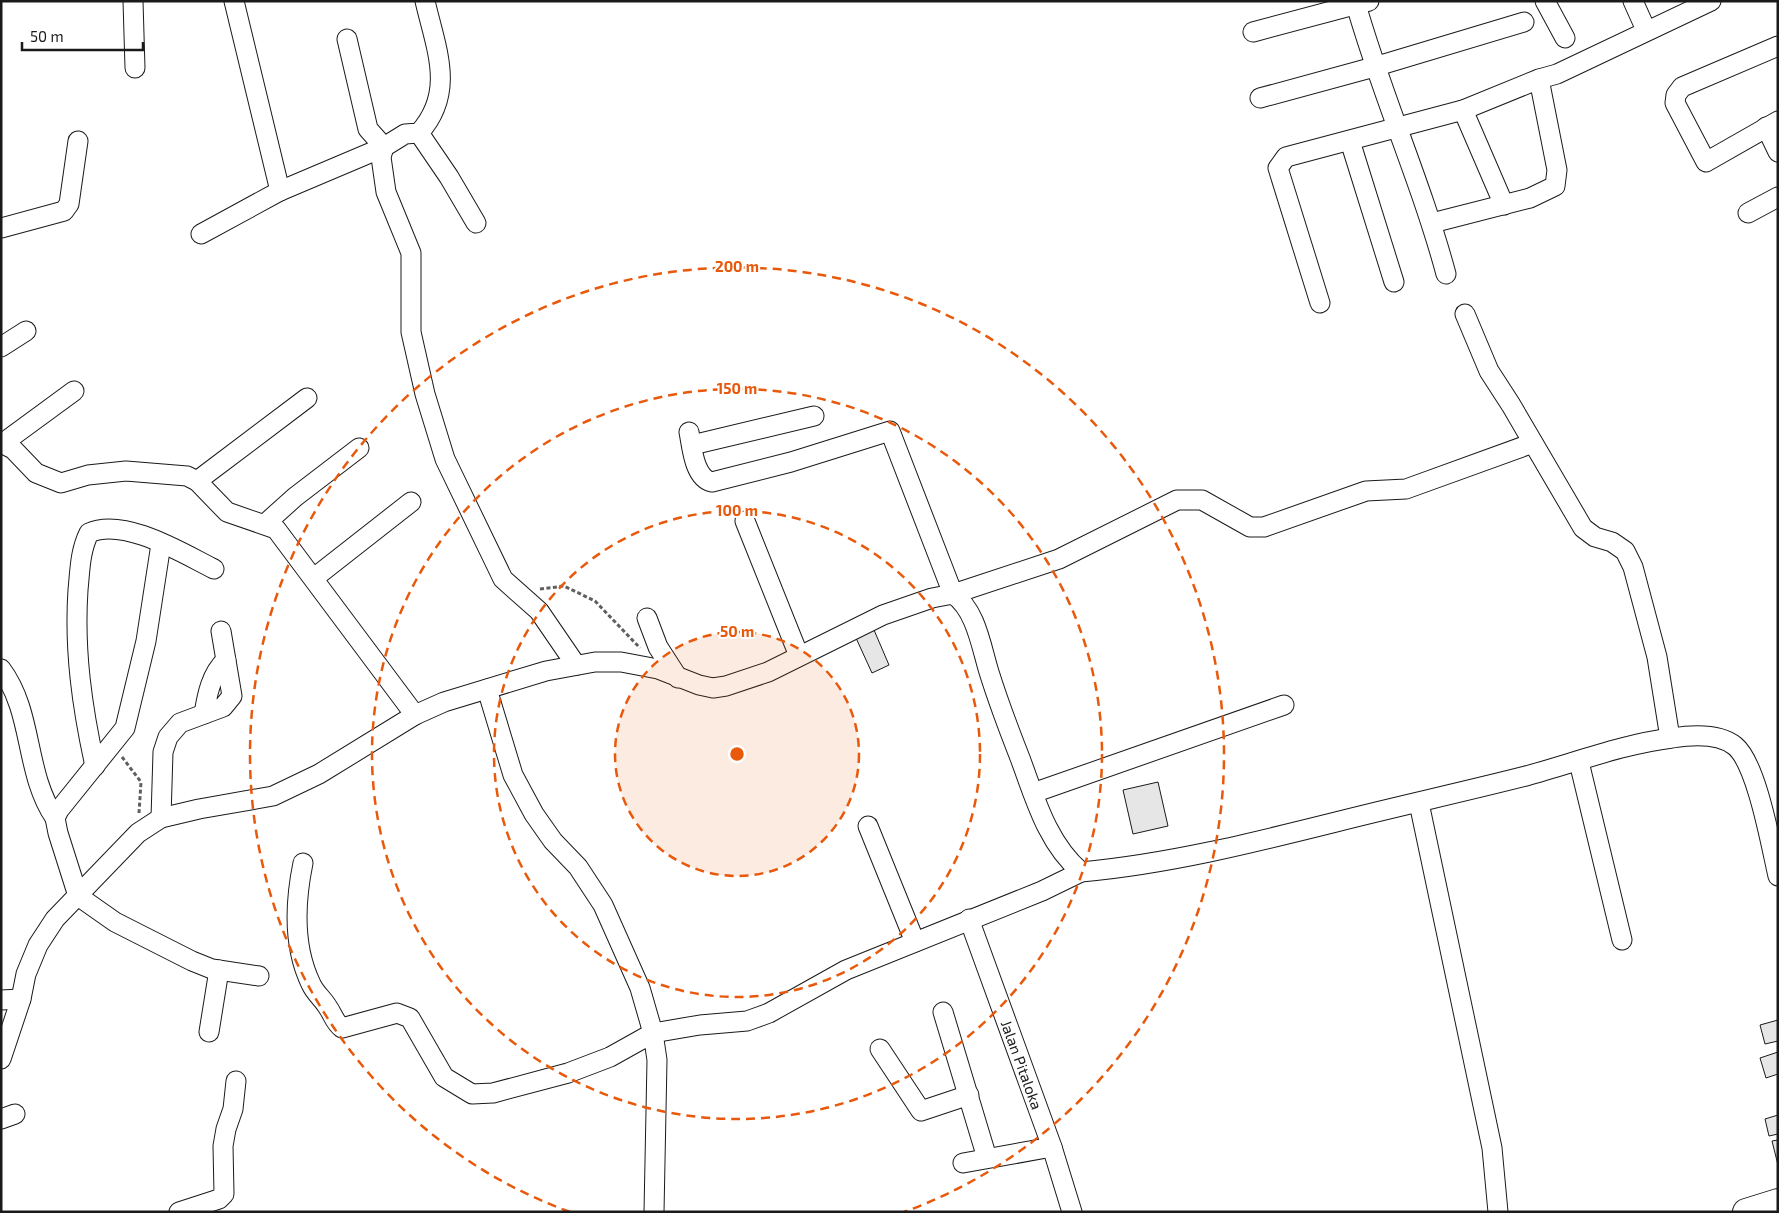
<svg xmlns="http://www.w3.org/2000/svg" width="1779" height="1213" viewBox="0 0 1779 1213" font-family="'Exo 2',sans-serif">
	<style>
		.building { fill: #e6e6e6; stroke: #1a1a1a }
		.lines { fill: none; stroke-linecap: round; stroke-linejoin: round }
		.minor-casing { stroke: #1a1a1a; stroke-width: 21 }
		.highway-casing { stroke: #1a1a1a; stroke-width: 28 }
		.path { stroke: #5f5f5f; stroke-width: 3; stroke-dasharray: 4 2.5; stroke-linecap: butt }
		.minor { stroke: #fff; stroke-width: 19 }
		.highway { stroke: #fff; stroke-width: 26 }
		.ring { fill: none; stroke: #e8590c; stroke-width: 2.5; stroke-dasharray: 9 6 }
		.labels { text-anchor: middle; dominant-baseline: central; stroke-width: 4; stroke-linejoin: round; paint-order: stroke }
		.street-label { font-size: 15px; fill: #1a1a1a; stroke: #fff }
		.centre { fill: #e8590c; stroke: #fff; stroke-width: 2.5 }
		.ring-label { font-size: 15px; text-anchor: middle; font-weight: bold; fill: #e8590c; stroke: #fff; stroke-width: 4; stroke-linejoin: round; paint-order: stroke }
	</style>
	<rect width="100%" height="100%" fill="#fff"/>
	<!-- building -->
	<path class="building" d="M874,630L889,665L872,673L856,638Z
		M1158,782L1168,826L1133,834L1123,790Z
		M1778,1020V1041L1765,1044L1760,1025Z
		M1778,1052V1074L1766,1078L1760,1058Z
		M1778,1115V1134L1769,1136L1765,1119Z
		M1778,1140V1165L1772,1141Z"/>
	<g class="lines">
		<defs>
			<g id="minor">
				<path d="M133,1L135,68"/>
				<path d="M234,1L280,191"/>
				<path d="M425,1C436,49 456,92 419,133L405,134L384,147L381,157L386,192L411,253V332L425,394L445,459L503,579L539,611L576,665"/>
				<path d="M1355,1C1381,94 1421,181 1446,274"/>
				<path d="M1545,1L1565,38"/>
				<path d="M1633,1L1646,30"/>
				<path d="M1253,32L1369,1"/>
				<path d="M1778,46L1682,87L1676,95L1675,103L1706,162L1778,121"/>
				<path d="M1260,98L1374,67L1524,22"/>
				<path d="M1463,110L1504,205"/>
				<path d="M1766,127L1778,152"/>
				<path d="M419,133L449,177L476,223"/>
				<path d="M1350,141L1394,282"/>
				<path d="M1748,213L1778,197"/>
				<path d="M1432,223L1530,198L1555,186L1557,170L1539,79"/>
				<path d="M1,228L64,211L69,204L78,141"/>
				<path d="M201,234L280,191L384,147L368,129L347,39"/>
				<path d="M1320,303L1278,168L1286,157L1463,110L1539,79L1557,74L1711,1"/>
				<path d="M1465,314L1489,371L1511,405L1583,528L1595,537L1612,542L1625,551L1633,567L1657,657L1670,738"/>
				<path d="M1,347L26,331"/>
				<path d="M689,432C692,447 694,478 712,482L791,462L890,431L953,594L1059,559L1177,500H1202L1250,527H1264L1366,491L1406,489L1533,443"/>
				<path d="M1,443L13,449L36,473L61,483L88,475L126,471L187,476L197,481L227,512L276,529L415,715"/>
				<path d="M3,443L74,391"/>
				<path d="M692,445L814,416"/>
				<path d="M197,481L307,398"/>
				<path d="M745,521L799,656"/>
				<path d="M265,524L295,497L359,448"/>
				<path d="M161,544L146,641L125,728L59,810L55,818L58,833L78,896L115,922L192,961L212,969L259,976"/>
				<path d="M314,578L411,502"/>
				<path d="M647,618L658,647L678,678"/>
				<path d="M1,669C34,713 24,772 55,818"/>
				<path d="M487,689L513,775L534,814L553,841L578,867L603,905L640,988L653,1033L700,1025L747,1021L769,1013L846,970L1042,891L1081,872"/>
				<path d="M204,714C207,695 211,674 226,660"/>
				<path d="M1579,762L1622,940"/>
				<path d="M95,766C82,707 74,650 78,590C80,570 80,551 89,533C124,517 182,553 214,569"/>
				<path d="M1033,793L1284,705"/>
				<path d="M1419,803L1492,1148L1498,1212"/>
				<path d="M161,818L163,752L168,737L180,723L223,707L232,696L221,631"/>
				<path d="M868,826L915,942"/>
				<path d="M303,863C295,902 293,947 311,984C315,993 322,998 327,1006C333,1014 334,1022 342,1028L397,1013L410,1018L444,1077L472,1094L493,1093L568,1073L610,1057L653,1033L657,1060L654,1212"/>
				<path id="s1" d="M969,919L1052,1147L1072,1212"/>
				<path d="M1,1000L21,999"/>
				<path d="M943,1012L987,1158"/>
				<path d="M209,1032L219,970"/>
				<path d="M880,1049L921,1111L969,1095"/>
				<path d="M1,1059L21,999L26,974L38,945L55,919L138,833L161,818L199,809L273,796L319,774L415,715L444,702L546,671L595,662H621L658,669L699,685L713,688L726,686L768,672L883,615L932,598L953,594C976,610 981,646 989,672C998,701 1009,730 1020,758C1035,798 1047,843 1081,872C1168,864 1252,843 1336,822C1399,806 1463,792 1526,776C1574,763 1623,744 1672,738C1691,735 1719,733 1735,746C1757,764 1771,846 1778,876"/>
				<path d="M1,1119L15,1114"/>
				<path d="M963,1163L1052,1147"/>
				<path d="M179,1212L219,1199L224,1194L223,1146L226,1129L233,1109L236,1081"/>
			</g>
			<path id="highway" d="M1746,1212L1778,1202"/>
		</defs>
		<!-- minor casing -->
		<use href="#minor" class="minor-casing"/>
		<!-- highway casing -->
		<use href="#highway" class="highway-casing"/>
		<!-- path -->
		<path class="path" d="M540,589L564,586L595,601L640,648
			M122,757L141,782L139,813"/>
		<!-- minor -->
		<use href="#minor" class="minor"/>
		<!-- highway -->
		<use href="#highway" class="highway"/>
	</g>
	<!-- distance rings -->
	<circle cx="737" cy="754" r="122" fill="#e8590c" fill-opacity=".12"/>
	<g class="ring">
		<circle cx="737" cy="754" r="122"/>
		<circle cx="737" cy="754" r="243"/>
		<circle cx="737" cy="754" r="365"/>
		<path d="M570 1212A487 487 0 1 1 904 1212"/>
	</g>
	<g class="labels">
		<!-- street labels -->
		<g class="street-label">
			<text stroke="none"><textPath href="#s1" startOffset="155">Jalan Pitaloka</textPath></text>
		</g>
	</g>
	<circle cx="737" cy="754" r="8" class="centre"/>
	<g class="ring-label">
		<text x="737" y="272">200 m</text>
		<text x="737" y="394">150 m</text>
		<text x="737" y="516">100 m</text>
		<text x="737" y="637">50 m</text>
	</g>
	<!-- border -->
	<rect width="1779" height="1213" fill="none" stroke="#1a1a1a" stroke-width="5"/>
	<!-- scale -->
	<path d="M22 42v8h121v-8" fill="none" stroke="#1a1a1a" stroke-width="2.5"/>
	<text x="30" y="42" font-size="15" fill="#1a1a1a" stroke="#ffffff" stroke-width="4" paint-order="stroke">50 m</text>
</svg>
